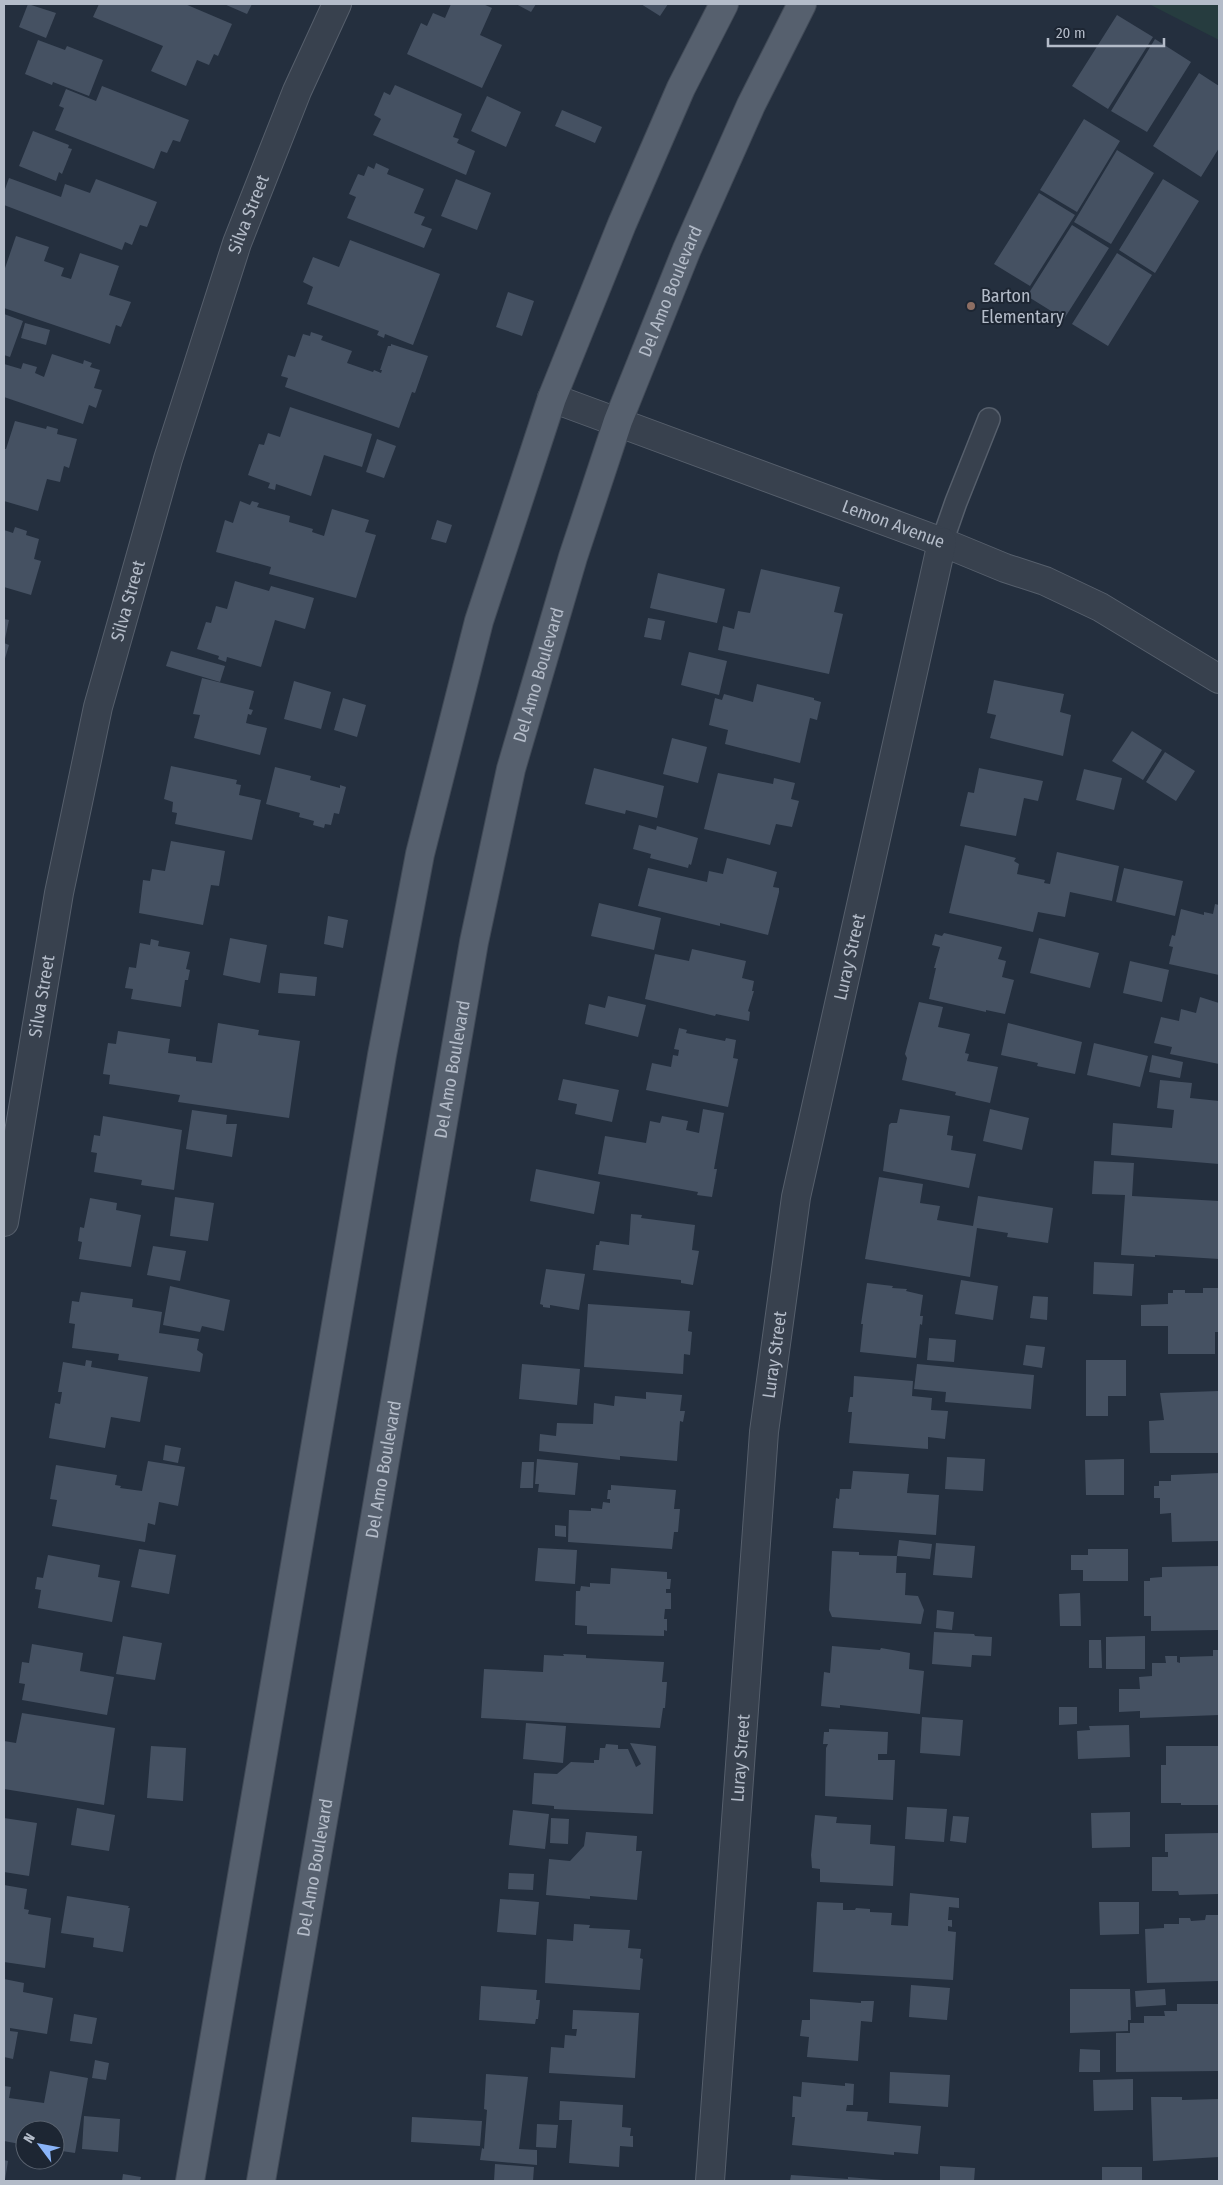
<svg xmlns="http://www.w3.org/2000/svg" width="1223" height="2185" viewBox="0 0 1223 2185" font-family="'Fira Sans Condensed',sans-serif">
	<style>
		.green { fill: #263c3f }
		.building { fill: #455162 }
		.lines { fill: none; stroke-linecap: round; stroke-linejoin: round }
		.lane-casing { stroke: #565f6c; stroke-width: 24 }
		.street-casing { stroke: #565f6c; stroke-width: 30 }
		.primary-casing { stroke: #414a57; stroke-width: 30 }
		.lane { stroke: #38414e; stroke-width: 21 }
		.street { stroke: #38414e; stroke-width: 28 }
		.primary { stroke: #56606e; stroke-width: 28 }
		.education-dot { fill: #8d6e63; stroke: #1d2633; stroke-width: 2 }
		.labels { text-anchor: middle; dominant-baseline: central; stroke-width: 4; stroke-linejoin: round; paint-order: stroke }
		.street-label { font-size: 18px; fill: #b4bcc9; stroke: #1d2633 }
		.poi-label { font-size: 18px; fill: #b4bcc9; stroke: #1d2633; text-anchor: start }
	</style>
	<rect width="100%" height="100%" fill="#242f3e"/>
	<!-- green -->
	<path class="green" d="M1149,4H1219V40Z"/>
	<!-- building -->
	<path class="building" d="M28,4L56,13L46,38L19,27Z
		M99,4H185L232,24L218,56L214,54L209,65L197,60L186,86L151,71L163,46L93,17Z
		M224,4H252L247,14Z
		M451,4H483L492,8L480,35L502,45L482,88L407,54L421,23L427,26L433,13L445,18Z
		M516,4H536L531,12Z
		M641,4H668L660,16Z
		M1117,15L1153,37L1108,109L1072,86Z
		M1155,39L1191,62L1147,132L1111,111Z
		M38,40L65,50L67,46L103,60L89,96L53,82L52,85L25,74Z
		M1199,73L1219,86V148L1201,177L1153,146Z
		M395,85L462,114L453,137L459,139L457,143L475,151L466,175L373,135L381,119L374,115L384,92L390,95Z
		M102,86L189,120L180,142L173,140L167,153L161,151L154,169L55,130L64,108L59,106L66,89L96,101Z
		M487,96L521,112L506,147L471,131Z
		M562,110L602,127L595,143L555,126Z
		M1084,119L1120,141L1077,212L1040,190Z
		M33,131L69,145L68,148L72,149L62,174L59,172L56,181L19,166Z
		M1117,150L1154,173L1111,244L1074,222Z
		M376,163L389,169L387,174L424,189L414,213L425,217L421,225L432,229L424,248L347,218L356,197L349,194L358,174L364,176L368,166L374,169Z
		M9,178L61,197L65,184L90,193L96,179L157,202L147,227L140,225L132,245L125,242L122,250L4,205V192Z
		M456,179L491,193L477,230L441,216Z
		M1163,179L1199,201L1155,273L1119,250Z
		M1039,193L1075,215L1030,286L994,264Z
		M1072,225L1109,248L1064,319L1027,296Z
		M16,236L49,247L44,261L64,268L61,276L71,279L80,253L119,266L109,295L131,302L121,327L116,325L110,344L4,308V271Z
		M350,240L440,274L413,345L385,334L384,338L377,335L379,331L307,304L313,287L303,282L313,257L339,267Z
		M1117,253L1152,275L1108,346L1072,324Z
		M508,292L534,301L522,336L496,327Z
		M4,314L23,321L10,357L4,355Z
		M25,323L50,330L46,345L21,338Z
		M311,332L323,336L321,340L352,351L347,363L373,372L374,370L381,373L382,370H380L388,346H391V344L428,356L415,393L412,392L399,428L285,387L288,378L281,376L288,355L295,357L303,334L310,336Z
		M52,354L83,364L84,360L92,363L90,367L100,370L94,388L102,390L96,408L89,405L83,424L4,397V364L21,369L23,363L37,367L35,373L44,377Z
		M290,407L372,434L362,467L324,455L311,496L276,484L275,490L268,488L270,483L248,475L259,444L264,445L268,433L280,437Z
		M15,421L46,429L47,426L58,429L57,434L77,439L69,468L64,466L60,482L47,479L38,511L4,501V449H6Z
		M377,439L396,446L384,478L366,472Z
		M240,501L250,505L252,501L259,503L257,507L290,516L289,522L313,529L312,532L324,536L332,509L369,520L365,532L376,535L356,598L269,574L271,567L216,552L225,520L233,523Z
		M437,520L452,525L446,543L431,539Z
		M15,527L27,531L26,535L39,539L34,559L41,561L31,595L4,587V530L13,533Z
		M761,569L840,587L834,612L843,614L829,674L718,650L723,626L734,629L738,611L750,613Z
		M658,573L725,589L717,623L650,608Z
		M235,581L269,591L271,586L314,598L305,629L275,620L261,667L227,657L226,662L218,659L219,656L197,649L206,622L211,623L216,606L227,609Z
		M648,618L665,621L661,640L644,637Z
		M4,619L9,620L5,639H4Z
		M4,643L9,645L4,662Z
		M171,651L225,666L220,682L166,666Z
		M689,652L727,661L719,695L681,685Z
		M202,678L254,691L249,709L253,710L251,715L248,714L246,723L267,728L260,755L194,738L200,715L193,714Z
		M994,680L1064,694L1060,712L1071,715L1063,756L990,738L996,715L987,713Z
		M294,681L331,692L321,729L284,719Z
		M757,684L814,698V700L821,702L817,720L810,718L800,763L725,744L728,730L709,725L715,698L722,700L724,694L753,702Z
		M343,698L366,705L357,737L334,730Z
		M1132,731L1162,750L1143,780L1112,761Z
		M672,738L707,747L698,783L663,774Z
		M1165,752L1195,771L1176,801L1146,782Z
		M171,766L237,780L236,784L241,785L239,795L261,800L252,840L175,824L177,813L172,812L173,802L164,799Z
		M275,767L311,776L310,780L340,788V785L346,787L339,814L334,813L331,825L325,824L324,828L313,825L314,821L299,817L300,813L266,804Z
		M594,768L664,786L657,818L626,810L625,814L585,804Z
		M979,768L1043,781L1038,801L1024,798L1016,836L960,826L968,792L974,793Z
		M1084,769L1122,778L1114,810L1076,800Z
		M718,773L773,784L774,778L795,783L791,799L799,801L792,827L776,824L770,845L704,829Z
		M639,825L656,830L657,826L698,838L691,865L689,864L688,868L650,858L651,854L633,849Z
		M171,841L225,851L219,886L211,885L203,925L139,913L143,880L150,881L152,869L165,871Z
		M965,845L1016,858L1014,861L1019,864L1017,874L1045,880L1044,883L1050,884L1057,852L1119,866L1112,901L1070,892L1065,917L1038,912L1033,932L949,913Z
		M727,858L777,872L773,887L779,888V892L768,935L720,923V926L638,906L648,868L707,882L709,871L723,874Z
		M1124,868L1183,881L1175,916L1116,902Z
		M599,903L661,918L654,950L591,936Z
		M1215,904L1219,905V975L1169,964L1173,947L1169,946L1172,935L1175,936L1181,909L1204,915V912L1213,914Z
		M328,916L348,920L343,948L324,944Z
		M944,933L1002,947L998,959L1006,961L1002,977L1014,980L1005,1014L986,1010V1012L929,999L936,968H934L940,947L932,945L935,934L942,936Z
		M230,938L267,945L260,983L223,975Z
		M1039,938L1099,953L1090,988L1030,973Z
		M151,939L159,941L158,946L190,952L186,969L190,970L188,980H185L181,1007L131,999L133,989L125,988L129,967L136,968L140,943L150,945Z
		M692,949L746,961L742,978L754,981L752,991H754L748,1011L750,1012L749,1021L716,1014L715,1016L645,999L655,954L689,961Z
		M1130,961L1169,970L1162,1002L1123,993Z
		M280,973L317,977L315,996L278,993Z
		M608,996L646,1005L638,1037L585,1024L589,1004L605,1008Z
		M1200,997L1219,1003V1064L1170,1054L1172,1047L1154,1043L1161,1017L1179,1021L1181,1009L1196,1013Z
		M919,1002L943,1007L938,1027L970,1034L965,1053L969,1054L967,1061L998,1067L990,1103L955,1095L956,1092L902,1080L907,1058L905,1054Z
		M218,1023L259,1030L258,1035L300,1041L289,1118L178,1102L180,1095L109,1084L110,1075L103,1074L108,1043L116,1044L118,1031L170,1039L168,1053L196,1057V1061L212,1063Z
		M1008,1023L1082,1042L1075,1074L1037,1066L1038,1063L1001,1055Z
		M679,1028L687,1030L686,1033L725,1041L726,1038L736,1040L733,1058L738,1059L728,1107L646,1090L652,1063L671,1067L673,1055L678,1056L679,1050L674,1049Z
		M1094,1043L1148,1056L1140,1087L1087,1075Z
		M1152,1055L1183,1062L1180,1078L1149,1072Z
		M563,1079L619,1090L612,1122L575,1114L577,1104L558,1100Z
		M1160,1080L1192,1083L1190,1098L1219,1101V1164L1111,1155L1113,1123L1172,1128L1174,1110L1157,1108Z
		M703,1109L724,1113L714,1169H717L712,1197L697,1195L698,1192L598,1174L605,1136L646,1143L650,1121L660,1123L662,1116L688,1121L686,1130L699,1133Z
		M900,1109L950,1116L947,1135L953,1136L951,1150L976,1154L969,1188L883,1171L889,1125L891,1123H897Z
		M990,1109L1029,1118L1022,1150L983,1141Z
		M192,1110L227,1115L226,1124H237L232,1157L186,1149Z
		M103,1116L182,1130L174,1190L141,1185L142,1180L94,1172L97,1153L91,1152L94,1135L100,1136Z
		M1094,1161L1134,1163L1132,1196L1219,1201V1259L1155,1255V1257L1121,1255L1125,1195L1092,1194Z
		M536,1169L600,1182L594,1214L530,1201Z
		M879,1177L923,1184L920,1203L940,1206L937,1220L973,1226L978,1196L1053,1208L1048,1243L1007,1237L1008,1233L977,1228L970,1277L865,1259Z
		M175,1197L214,1203L208,1241L170,1236Z
		M90,1198L117,1203L116,1210L141,1215L131,1267L79,1259L82,1242L78,1241L80,1227L84,1228Z
		M631,1214L642,1215L641,1218L695,1225L692,1250L699,1251L693,1285L681,1283V1280L593,1270L596,1245H599L600,1241L629,1245Z
		M153,1246L186,1251L180,1281L147,1275Z
		M1094,1262L1134,1264L1132,1296L1093,1294Z
		M546,1269L585,1274L579,1310L550,1305V1308L543,1307V1305L540,1304Z
		M961,1280L998,1286L993,1320L955,1314Z
		M867,1283L893,1286L892,1288L907,1289L906,1291L923,1295L920,1316H923L922,1325L920,1324L916,1358L860,1352L863,1324H861Z
		M170,1286L230,1300L224,1331L202,1326L200,1332L163,1325Z
		M1203,1288H1219V1332H1215V1354H1168V1326H1141V1305L1168,1304V1293H1173V1290H1185V1293H1203Z
		M81,1292L133,1299L132,1307L162,1312L159,1333L199,1339L197,1350L203,1354L200,1372L118,1360L119,1354L72,1348L75,1324L69,1323L72,1301L79,1302Z
		M1033,1296L1048,1297L1047,1320L1030,1318Z
		M588,1304L690,1311L688,1331L692,1332L690,1355L684,1354L683,1374L584,1367Z
		M929,1338L956,1340L954,1362L927,1360Z
		M1026,1345L1045,1347L1042,1368L1023,1365Z
		M86,1360L92,1361L91,1367L148,1377L140,1422L111,1417L105,1448L49,1438L55,1403L60,1404L62,1392H58L63,1362L85,1366Z
		M1086,1360H1126V1396H1108V1416H1086Z
		M522,1364L580,1369L577,1405L519,1399Z
		M917,1364L1034,1375L1031,1409L945,1402L946,1392L914,1389Z
		M854,1376L913,1381L912,1396L932,1398L931,1410L948,1411L945,1439L928,1437V1449L849,1443L852,1412H848L850,1397H853Z
		M1219,1391V1453H1150L1149,1421L1164,1420L1160,1393Z
		M646,1392L682,1395L680,1411H685L683,1422L680,1421L677,1461L620,1456V1460L539,1451L540,1434L556,1436L557,1423L593,1424L594,1403L614,1406L615,1396L646,1399Z
		M165,1445L181,1448L178,1463L163,1460Z
		M947,1457L985,1459L983,1491L945,1489Z
		M537,1459L578,1463L575,1495L538,1492L539,1484H535Z
		M1124,1459V1495H1086L1085,1460Z
		M148,1461L185,1467L178,1506L159,1502L155,1525L148,1523L145,1542L52,1526L57,1500L50,1499L56,1465L117,1475L115,1485L121,1486L120,1488L142,1491Z
		M522,1462H534L533,1488H520Z
		M853,1471L909,1474L907,1493L939,1495L936,1535L833,1528L836,1498L839,1499L840,1489H851Z
		M1219,1473V1541L1172,1542L1171,1513L1160,1514V1498H1154V1486H1159V1481H1171V1475Z
		M611,1485L676,1490L674,1509H680L678,1532H674L672,1549L568,1542L569,1510L591,1511V1508L602,1509L603,1502L610,1503V1499H607L608,1490H611Z
		M555,1525L566,1526V1537L555,1536Z
		M899,1540L932,1544L930,1559L897,1556L896,1573H906L905,1595L918,1596L924,1610L921,1624L832,1617L829,1610L832,1551L859,1552V1555L897,1556Z
		M936,1543L975,1546L972,1578L933,1575Z
		M538,1548L577,1550L575,1584L535,1581Z
		M139,1549L176,1555L169,1594L131,1587Z
		M1088,1549H1128V1581H1083V1570H1071V1555H1088Z
		M48,1555L100,1565L98,1577L120,1581L112,1622L38,1608L41,1590L35,1589L37,1577L43,1578Z
		M1219,1566V1630L1151,1631V1616H1144V1581H1150V1578L1162,1577V1567Z
		M611,1568L667,1572V1579H671L670,1589H666V1593H671V1609H665L664,1619H667V1631L664,1630V1636L587,1634V1626L575,1625L576,1591H580L581,1586L590,1587V1583L610,1584Z
		M1080,1593L1081,1626H1060L1059,1594Z
		M937,1610L954,1612L952,1630L936,1628Z
		M934,1632L974,1634L975,1636L992,1637L991,1656L972,1655L971,1667L932,1664Z
		M123,1636L162,1643L155,1680L116,1674Z
		M1145,1636V1669H1106V1637Z
		M1089,1640H1101L1102,1668H1089Z
		M32,1644L83,1653L80,1671L114,1677L107,1715L22,1700L25,1684L19,1683L22,1662L29,1663Z
		M832,1646L880,1650L881,1648L910,1653L909,1669L924,1671L920,1714L840,1705V1708L821,1706L824,1672L830,1673Z
		M1213,1650H1219V1715L1140,1718V1711L1119,1712V1689H1140L1139,1677L1152,1676V1663H1166L1165,1656H1177V1662L1180,1663V1657L1213,1656Z
		M563,1654L586,1655V1658L664,1662L662,1682H667L665,1708H663L660,1728L481,1718L484,1669L543,1672L544,1655L564,1656Z
		M1059,1707H1077V1724L1059,1725Z
		M22,1713L115,1728L104,1805L4,1789V1741L16,1743Z
		M922,1717L963,1720L960,1756L920,1753Z
		M526,1723L566,1726L563,1763L523,1759Z
		M1129,1725L1130,1757L1078,1759L1077,1731L1090,1730L1089,1726Z
		M829,1729L888,1732L887,1754H878V1760H895L893,1800L825,1796L826,1748L828,1744H823L824,1732H829Z
		M630,1743L656,1746L653,1814L554,1809V1806L532,1804L534,1773L557,1774L571,1762L594,1763V1760H599L600,1748H605L606,1744L618,1745V1749H628L636,1767L641,1764Z
		M151,1746L186,1748L183,1801L147,1798Z
		M1166,1746H1219V1805H1181V1803H1161V1765H1166Z
		M907,1807L947,1809L944,1842L905,1839Z
		M77,1808L115,1815L109,1851L71,1845Z
		M513,1810L549,1814L545,1849L509,1845Z
		M1130,1812V1847L1092,1848L1091,1813Z
		M815,1815L837,1817L836,1823L871,1825L870,1844L895,1846L893,1886L820,1882V1869L812,1868L811,1855Z
		M953,1816L969,1817L966,1843L950,1841Z
		M4,1818L37,1823L29,1876L4,1872Z
		M551,1818L569,1819L568,1844L550,1843Z
		M586,1832L637,1836L636,1851H642L637,1900L590,1896V1899L546,1895L549,1859L570,1861L584,1846Z
		M1219,1833V1894L1179,1895L1178,1891H1152V1857H1168V1852H1165V1834Z
		M509,1873L534,1874L533,1890L508,1889Z
		M4,1885L27,1889L24,1909L29,1910L28,1914L51,1918L45,1968L4,1962Z
		M910,1893L959,1898V1908L949,1907L948,1920H952V1927L948,1926V1931L956,1932L953,1980L813,1972L817,1902L843,1903V1910H855L856,1908L870,1909V1912L892,1913L891,1925L908,1926Z
		M67,1896L129,1906L128,1908H130L123,1952L93,1947L94,1938L61,1933Z
		M500,1899L539,1902L536,1935L497,1932Z
		M1099,1902H1139V1934L1100,1935Z
		M1206,1915H1219V1981L1147,1983L1145,1929L1164,1928V1924H1179V1918H1190L1191,1921L1205,1920Z
		M574,1924L590,1925L589,1928L630,1930L628,1948L641,1949L640,1958L643,1959L640,1990L545,1983L547,1939L573,1941Z
		M4,1979L24,1983L23,1992L53,1998L47,2034L10,2028V2031L18,2032L13,2059L4,2057Z
		M911,1985L950,1988L947,2020L909,2017Z
		M481,1986L537,1990L536,2000H540L538,2019H536L535,2024L479,2020Z
		M1070,1989H1130L1131,2020H1128V2031L1070,2033Z
		M1165,1989L1166,2005L1136,2007L1135,1991Z
		M810,1999L861,2003V2001H874L872,2022L861,2021L858,2061L807,2057L809,2037L800,2036L802,2020H810Z
		M1177,2004H1219V2071L1116,2072V2033H1130V2023H1144V2016H1165L1164,2011H1177Z
		M573,2010L639,2013L635,2078L549,2073L551,2047L564,2048L565,2035L576,2036L577,2029H572Z
		M74,2014L97,2018L92,2044L70,2041Z
		M1080,2049L1100,2050V2072H1079Z
		M95,2060L109,2063L106,2080L92,2078Z
		M50,2071L88,2078L75,2153L55,2150V2130H25V2145L4,2141V2086L11,2087L9,2098L44,2103Z
		M890,2072L950,2075L948,2107L889,2103Z
		M486,2074L528,2077L519,2149L537,2150V2165L480,2160L482,2148L484,2149L487,2110L484,2109Z
		M1133,2079V2110L1094,2111L1093,2080Z
		M802,2082L845,2086V2083L854,2084L853,2105H847L846,2111L868,2112L867,2121L921,2126L918,2154L894,2152V2155L792,2145L795,2117H792L793,2096L801,2097Z
		M1151,2097H1182V2100L1219,2099V2157L1153,2161Z
		M560,2101L623,2105L622,2127L631,2128L630,2136H633V2147L620,2146L619,2167L569,2163L572,2120H559Z
		M84,2116L120,2119L118,2152L82,2149Z
		M412,2117L482,2121L480,2146L411,2142Z
		M537,2124L558,2125L556,2148L536,2147Z
		M4,2160L8,2161L5,2180H4Z
		M495,2164L534,2167L533,2181H494Z
		M940,2166L975,2168L974,2181H940Z
		M1102,2167H1142V2181H1102Z
		M123,2174L141,2177L140,2181H122Z
		M791,2175L848,2179V2177L895,2181H790Z"/>
	<g class="lines">
		<defs>
			<path id="lane" d="M942,542L956,502L989,419"/>
			<g id="street">
				<path id="s1" d="M552,398L942,542L1005,568L1045,581L1100,607L1219,679"/>
				<path id="s2" d="M4,1222L59,893L98,707L168,459L237,243L297,91L337,4"/>
				<path id="s3" d="M710,2181L764,1432L796,1197L942,542"/>
			</g>
			<g id="primary">
				<path d="M190,2181L382,1055L420,854L479,621L552,398L622,224L681,88L724,4"/>
				<path id="s4" d="M261,2181L474,942L511,769L573,557L618,421L687,249L751,105L802,4"/>
			</g>
		</defs>
		<!-- lane casing -->
		<use href="#lane" class="lane-casing"/>
		<!-- street casing -->
		<use href="#street" class="street-casing"/>
		<!-- primary casing -->
		<use href="#primary" class="primary-casing"/>
		<!-- lane -->
		<use href="#lane" class="lane"/>
		<!-- street -->
		<use href="#street" class="street"/>
		<!-- primary -->
		<use href="#primary" class="primary"/>
	</g>
	<!-- markers -->
	<circle class="education-dot" cx="971" cy="306" r="5"/>
	<g class="labels">
		<!-- street labels -->
		<g class="street-label">
			<text stroke="none"><textPath href="#s2" startOffset="1039">Silva Street</textPath></text>
			<text stroke="none"><textPath href="#s4" startOffset="1938">Del Amo Boulevard</textPath></text>
			<text stroke="none"><textPath href="#s1" startOffset="364">Lemon Avenue</textPath></text>
			<text stroke="none"><textPath href="#s2" startOffset="634">Silva Street</textPath></text>
			<text stroke="none"><textPath href="#s4" startOffset="1532">Del Amo Boulevard</textPath></text>
			<text stroke="none"><textPath href="#s3" startOffset="1234">Luray Street</textPath></text>
			<text stroke="none"><textPath href="#s2" startOffset="229">Silva Street</textPath></text>
			<text stroke="none"><textPath href="#s4" startOffset="1128">Del Amo Boulevard</textPath></text>
			<text stroke="none"><textPath href="#s3" startOffset="829">Luray Street</textPath></text>
			<text stroke="none"><textPath href="#s4" startOffset="722">Del Amo Boulevard</textPath></text>
			<text stroke="none"><textPath href="#s3" startOffset="424">Luray Street</textPath></text>
			<text stroke="none"><textPath href="#s4" startOffset="318">Del Amo Boulevard</textPath></text>
		</g>
		<!-- poi labels -->
		<g class="poi-label">
			<text x="981" y="296">Barton<tspan x="981" dy="21">Elementary</tspan></text>
		</g>
	</g>
	<!-- border -->
	<rect width="1223" height="2185" fill="none" stroke="#b4bcc9" stroke-width="10"/>
	<!-- north arrow -->
	<g transform="translate(40 2145) rotate(302)"><circle r="24" fill="#1d2633" stroke="#59626f"/>
	<path d="M0-4L9 19L0 12L-9 19Z" fill="#8ab4f8"/>
	<text y="-8" font-size="14" font-weight="bold" text-anchor="middle" fill="#b4bcc9">N</text>
	</g>
	<!-- scale -->
	<path d="M1048 38v8h116v-8" fill="none" stroke="#b4bcc9" stroke-width="2.5"/>
	<text x="1056" y="38" font-size="15" fill="#b4bcc9" stroke="#1d2633" stroke-width="4" paint-order="stroke">20 m</text>
</svg>
